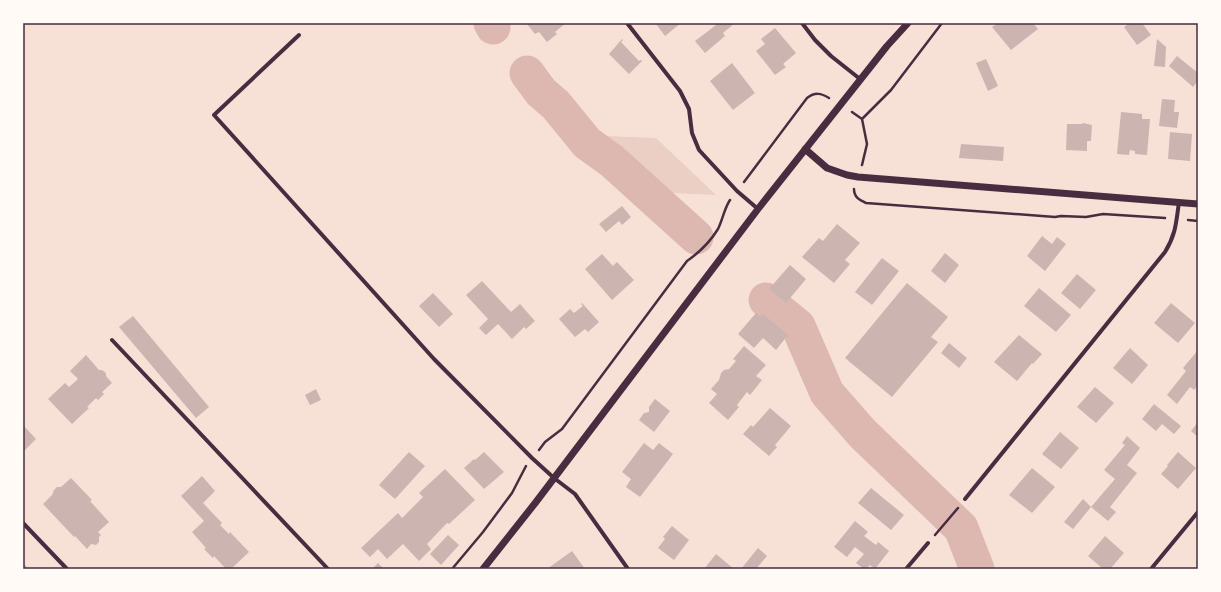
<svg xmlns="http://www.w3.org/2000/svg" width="1221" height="592" viewBox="0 0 1221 592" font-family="'Fira Sans Condensed',sans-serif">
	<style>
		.green { fill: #ebcfc5 }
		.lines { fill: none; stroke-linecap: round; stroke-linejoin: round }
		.river { stroke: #dcb8b0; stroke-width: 35 }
		.building { fill: #ccb4b1 }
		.path { stroke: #4a2c40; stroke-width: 2.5 }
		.minor { stroke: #4a2c40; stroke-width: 4 }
		.tertiary { stroke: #4a2c40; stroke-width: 7 }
		.neatline { fill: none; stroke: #4a2c40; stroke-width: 1.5 }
	</style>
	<rect width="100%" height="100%" fill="#f7e1d7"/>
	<!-- green -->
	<path class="green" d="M606,136L656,138L716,195L671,193Z"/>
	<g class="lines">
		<!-- river -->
		<path class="river" d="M491,23L493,27
			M527,73L541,92L556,105L587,143L612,161L696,237
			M766,300L798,326L827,393L863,434L961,528L977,569"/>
	</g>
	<!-- building -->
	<path class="building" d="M526,23H566L555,32L557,34L547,42L539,32L535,34Z
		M657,23H681L665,36L656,24Z
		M715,23H735L723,33L725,36L705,53L695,41L716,25Z
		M998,23H1033L1038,29L1011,50L992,27Z
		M1125,23H1142L1151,35L1137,45L1124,27L1127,25Z
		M775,28L796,53L783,64L786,67L775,75L756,51L765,44L761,39Z
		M622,39L623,40L621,42L639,61L641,60L642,61L629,74L609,54Z
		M1157,39L1166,47L1165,67L1154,66Z
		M1177,56L1198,73V81L1193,87L1169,66Z
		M986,59L998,86L988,91L976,63Z
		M732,63L755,93L733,110L710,81Z
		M1162,99L1175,100L1174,112H1179L1177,128L1159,126Z
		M1121,112L1142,114V119H1150L1147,155L1135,154V151L1130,150L1129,155L1117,154Z
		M1083,123L1092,125L1091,141H1087V151L1066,150L1067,124H1082Z
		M1170,132L1192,134L1190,161L1168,159Z
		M961,144L1004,147L1003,161L959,158Z
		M622,206L631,217L622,225L619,221L606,232L599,224Z
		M837,224L860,243L845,260L850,264L834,283L802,257L819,238L823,241Z
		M1042,236L1052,244L1057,237L1066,244L1045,271L1027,256Z
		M945,253L959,265L945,283L931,271Z
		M602,254L613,266L617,262L634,280L612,300L585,269Z
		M882,258L899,271L872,305L855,292Z
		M790,265L806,279L786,303L769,289Z
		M1077,274L1096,290L1080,309L1061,293Z
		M482,281L511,312L520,304L535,321L526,329L524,327L512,339L498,324L486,335L479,328L488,319L466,295Z
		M907,283L948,317L931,337L938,342L892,397L845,358Z
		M1039,288L1071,315L1056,332L1024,306Z
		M433,293L453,314L439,327L419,306Z
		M582,303L599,322L588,332L585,329L575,337L559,319L570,309L574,313L583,306L581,304Z
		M1171,303L1195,323L1178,343L1154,323Z
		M756,313L760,317L763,314L788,335L776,350L763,338L754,348L738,334Z
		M133,316L209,407L196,418L119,327Z
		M1019,335L1042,354L1033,364L1032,363L1017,381L994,362Z
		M949,343L967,358L959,368L941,353Z
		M744,346L766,365L756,376L762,380L750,395L747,392L737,405L739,407L728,420L709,403L717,394L711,389L719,380L721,373L724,370L729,369L736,361L733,359Z
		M1130,348L1148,365L1132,384L1113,368Z
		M1198,350V385L1194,390L1190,387L1177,404L1167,395L1186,371L1183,368Z
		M86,355L99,370H102L106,373V376L112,383L102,392L104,394L98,400L96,398L87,407L89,408L72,424L48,399L65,383L69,387L78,379L70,371Z
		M1095,387L1114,403L1096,423L1077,407Z
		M316,389L321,400L310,405L305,395Z
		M655,399L670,411L654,432L639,420L644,413L649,412V407Z
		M1154,404L1181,426L1174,434L1162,424L1156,431L1142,419Z
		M770,408L791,426L775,445L777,447L769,456L743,434L751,425L753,427Z
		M1198,422V437L1191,431Z
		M23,425L36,439L23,452Z
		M1060,432L1079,448L1061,469L1042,454Z
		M1127,436L1140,448L1127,465L1137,473L1110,507L1116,512L1108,521L1091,507L1073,529L1064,522L1083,499L1091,507L1115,479L1104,470L1125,445L1122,443Z
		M644,443L653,450L659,443L673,454L640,497L626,487L631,479L622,472Z
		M409,452L425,466L395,499L379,485Z
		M484,452L504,472L484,489L464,468L474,459L475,460Z
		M1178,452L1196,468L1178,489L1161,474L1168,466L1167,465Z
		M1032,468L1055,487L1032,513L1009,495Z
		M445,469L475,500L449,524L447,523L427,544L431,549L419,561L403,544L387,559L378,549L370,557L361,548L398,513L402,518L423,497L419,493Z
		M202,476L215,491L203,503L222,523L220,525L229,534L230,532L249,552L231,569H226L214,556L213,558L204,549L206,548L192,532L204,521L181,496Z
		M71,478L92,500L90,501L109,522L98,532L101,535L99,537V542L96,545L91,544L87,549L75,536L74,537L43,504L52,495L54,490L57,487H61Z
		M871,488L904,515L891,530L858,503Z
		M855,521L868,532L864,536L876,545L878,542L889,551L875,569L870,565L866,569H864L856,563L864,554L855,547L847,557L834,547Z
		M672,526L689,540L674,560L658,548L665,539L663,537Z
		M448,535L459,545L441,565L430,554Z
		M1105,536L1124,553L1110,569H1103L1088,556Z
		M758,548L767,556L756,569H741Z
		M572,551L585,569H547Z
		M716,554L734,569H704Z
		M23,563L29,569H23Z
		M378,563L384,569H372Z"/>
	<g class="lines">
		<!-- path -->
		<path class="path" d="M852,112L862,119L891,90L942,23
			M862,165L867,144L862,119
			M744,182L807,98C815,92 821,93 829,98
			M854,189C854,197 859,200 866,203L1055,217L1061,216L1086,217L1103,214L1165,218
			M1188,220L1198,221
			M539,450L545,442L562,429L687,261C700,252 710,242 718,229C723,219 724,209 730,200
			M935,535L958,508
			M452,569L483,532L512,493L526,466"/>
		<!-- minor -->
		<path class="minor" d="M627,23L680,91L689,109L692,133L699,150L737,191L758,209
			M802,23L815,40L831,56L860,79
			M299,35L214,115L434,359L532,458L554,478L575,494L628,569
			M112,340L328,569
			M965,499L1165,252C1176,234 1176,223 1179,202
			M23,523L67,569
			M906,569L928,543
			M1151,569L1198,512"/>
		<!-- tertiary -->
		<path class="tertiary" d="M805,149L827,168L847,175L858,177L1198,204
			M483,569L536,502L758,209L887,46L908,23"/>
	</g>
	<!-- border -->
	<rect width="1221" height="592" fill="none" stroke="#fffaf5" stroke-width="48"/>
	<rect x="24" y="24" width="1173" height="544" class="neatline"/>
</svg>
